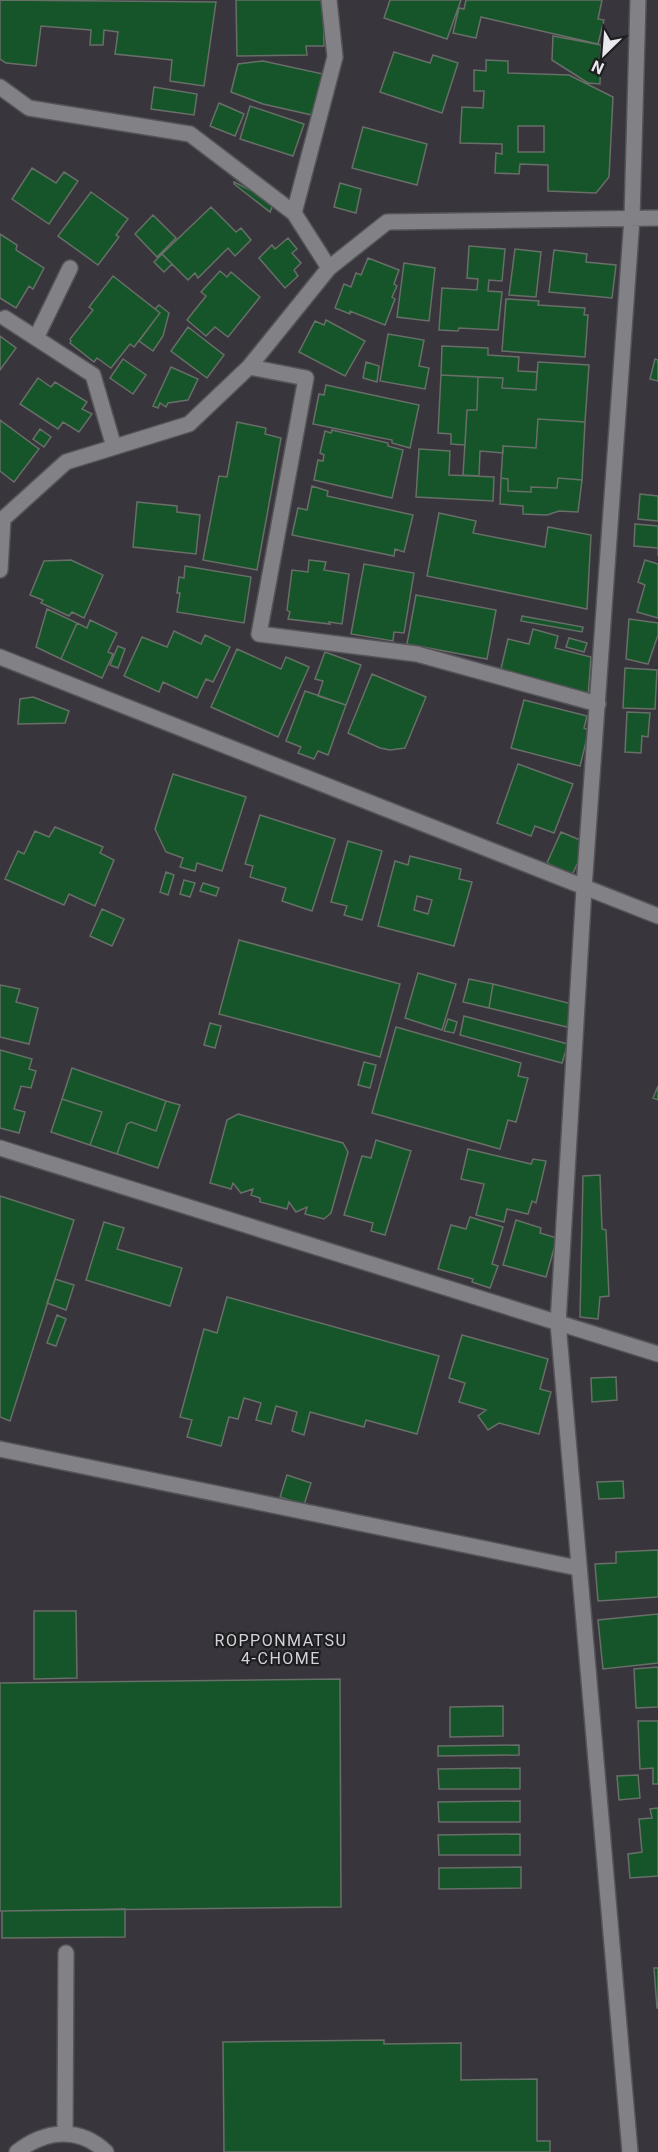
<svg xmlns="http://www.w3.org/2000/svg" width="658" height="2152" viewBox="0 0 658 2152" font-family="Roboto,sans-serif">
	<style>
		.building { fill: #155529; stroke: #686e68; stroke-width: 1.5; fill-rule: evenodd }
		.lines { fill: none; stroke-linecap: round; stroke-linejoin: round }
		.minor-casing { stroke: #545358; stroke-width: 18 }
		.minor { stroke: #828185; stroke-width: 15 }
		.labels { text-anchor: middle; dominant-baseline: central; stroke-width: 4.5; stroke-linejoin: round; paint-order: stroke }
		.neighbourhood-label { font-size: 16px; letter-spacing: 1.5px; fill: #d5d3da; stroke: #1f1e21 }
	</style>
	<rect width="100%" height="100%" fill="#38363c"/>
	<!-- building -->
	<path class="building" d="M0,0L216,2L204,86L170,81L172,60L115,54L118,32L104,30L103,45H90L91,30L41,26L36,66L6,63L0,59Z
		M236,0H323L324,46H306L307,55L237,56Z
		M390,0H461L447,39L384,18Z
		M466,0H602L598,19L604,20L598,44L481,17L476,38L453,33L459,8L464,9Z
		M553,36L601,45L600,84L588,83L552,60Z
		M394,52L430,63L433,55L458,63L442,113L380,92Z
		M486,60L508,61V73L569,75L613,97L609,177L596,193L548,191V165L520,164L519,174L495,173L496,153L502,154V144L460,143L462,107L483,108L484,91H474V70L486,71ZM518,126H544V152H518Z
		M263,61L323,74L312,115L263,104L231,92L238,64Z
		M154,87L197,94L194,115L151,109Z
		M219,103L244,114L235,136L210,126Z
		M250,106L304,124L293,156L240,139Z
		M363,127L427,144L417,185L352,168Z
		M32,168L56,183L64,172L78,181L49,224L12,199Z
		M234,182L274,202L270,212L234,184Z
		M340,183L361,189L356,213L334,207Z
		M91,192L128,219L116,235L119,237L98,265L58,236Z
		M211,207L236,232L241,228L251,240L235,256L228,248L198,278L195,273L188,280L162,254Z
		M153,215L176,238L157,257L135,234Z
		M0,234L17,245L16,250L44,268L33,289L29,286L16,308L0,298Z
		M288,238L297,249L292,253L301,263L294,270L298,276L285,288L259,258L272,245L275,249Z
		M469,246L505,249L502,281L489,280L488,291L502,292L498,330L459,328L458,331L439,330L442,288L477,290L478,279L467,278Z
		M515,249L541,252L536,297L509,295Z
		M554,250L587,254L586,262L616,265L612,298L549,292Z
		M162,254L172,264L164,272L154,262Z
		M368,258L399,270L394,284L397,286L392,297L395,299L385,325L350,311V314L335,308L344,284L351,287L356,273L361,275Z
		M404,263L435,268L429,321L397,317Z
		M220,271L227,277L231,272L260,297L228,337L215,327L206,336L187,320L206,296L201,292Z
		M113,276L160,313L134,347L130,344L111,368L97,358L94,362L70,343L71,341L70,339L93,310L89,307Z
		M506,299L539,301L538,305L585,308L584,315H588L585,357L502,351Z
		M159,305L169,313L163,336L153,351L139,341L160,313L155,309Z
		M326,320L365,341L345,376L299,352L315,321L324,325Z
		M188,327L224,355L207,378L171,351Z
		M388,334L424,340L419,366L429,368L425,389L380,381Z
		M0,336L16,348L0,370Z
		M442,346L488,348V355L519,357L518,371L537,372L536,390L502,388L503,378L441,375Z
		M123,359L146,375L133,394L110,378Z
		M655,359L658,360V381L650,379Z
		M366,362L379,366L377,382L363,378Z
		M538,362L589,365L585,422L538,419L536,448L503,446V453L480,451L479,476L463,475L467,410H477L478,377L503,378L502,388L536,390Z
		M171,367L198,379L188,400L168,403L166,407L160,403L158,408L153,406Z
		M441,375L478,377L477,410H467L465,445L451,444V434L438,433Z
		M38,378L51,387L55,382L87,402L82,409L92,414L79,432L63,422L58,429L20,404Z
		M326,385L419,405L410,448L392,443V440L313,424L319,394L324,395Z
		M538,419L585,422L582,480L558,478L557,488L531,487V492L508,491V479L501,478L503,446L536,448Z
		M0,420L39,449L14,482L0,471Z
		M237,422L266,428L265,434L281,438L257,570L203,560L219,476L227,477Z
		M40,429L51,437L44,447L33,439Z
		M332,430L388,443V446L403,450L392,498L314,480L318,460L323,461L324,455L320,453L325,431L331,433Z
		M419,449L450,451L449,475L494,477L493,501L416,497Z
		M501,478L508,479V491L531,492V487L557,488L558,478L582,480L578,512L559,511L547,515L523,514V506L500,504Z
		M312,486L328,491L327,496L413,515L404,552L395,549L394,556L292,535L298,508L307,510Z
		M640,494L658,496V521L638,519Z
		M137,502L177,506V512L200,515L196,554L133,547Z
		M439,513L476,521L473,533L545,547L548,527L591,535L587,609L427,576Z
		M635,524L658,526V556V548L634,546Z
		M71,560L103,575L84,618L72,612L69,616L41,603L43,600L30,595L44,561Z
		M309,560L326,562L324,570L349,574L342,624L329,622L330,624L288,619L290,612L287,610L292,570L308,572Z
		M645,560L658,564V618L637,612L645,585L638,582Z
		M364,564L414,573L404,633L394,632L393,641L351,634Z
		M185,566L251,577L244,623L177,612L180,593H177L179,577L184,578Z
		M416,595L496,610L487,659L407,644Z
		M47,609L77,623L61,659L36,647Z
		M522,616L583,627L582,632L521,621Z
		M629,619L658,623V635L648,664L626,659Z
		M90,620L117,633L108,652L113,654L102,678L61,659L77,623L87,628Z
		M533,629L558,636L555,648L591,657L588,696L500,673L508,639L529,644Z
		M174,631L201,644L205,635L230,647L213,682L206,679L197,698L163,682L159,692L124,676L142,637L167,647Z
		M569,638L587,643L584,652L566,647Z
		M118,646L125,649L118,668L110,665Z
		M237,649L281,669L286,657L309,667L278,737L211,707Z
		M325,652L361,665L346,705L318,696L323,681L315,679Z
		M625,668L657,670L655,709L623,708Z
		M372,674L426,697L405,748L390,750L380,748L348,733Z
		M305,691L346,705L328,755L318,751L314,759L298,753L301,747L286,741Z
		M33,697L69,711L65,723L18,724L20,699Z
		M524,700L587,716L584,728L589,730L580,766L511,748Z
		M627,712L650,713L648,737L642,736L641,753L625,752Z
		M518,764L573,784L554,833L535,826L531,836L497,823Z
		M173,774L246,797L222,871L197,863L195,871L180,867L183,858L166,852L155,829Z
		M260,815L335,839L312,911L282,901L286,888L250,877L253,866L245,864Z
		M55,827L103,847L100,853L114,860L95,906L69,894L64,905L5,879L18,851L24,854L35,831L49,837Z
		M561,832L587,843L572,875L547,863Z
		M348,841L382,851L362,920L344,915L347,906L331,902Z
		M410,856L461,869L459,879L472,882L454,946L378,926L395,861L408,865ZM417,896L432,900L428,914L414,910Z
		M166,872L174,875L168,895L160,892Z
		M184,880L195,883L190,897L180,894Z
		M203,883L219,888L216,896L200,891Z
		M102,909L124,919L112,946L90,936Z
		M239,940L400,984L380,1057L219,1014Z
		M418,973L456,984L442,1030L405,1018Z
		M469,979L493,984L489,1008L463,1002Z
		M493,984L572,1004L567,1027L489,1008Z
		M0,985L20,989L16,1002L38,1008L29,1044L0,1037Z
		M464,1016L568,1044L562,1063L460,1035Z
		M448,1019L457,1022L454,1033L444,1031Z
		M210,1023L221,1026L215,1048L204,1045Z
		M396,1027L521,1063L518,1076L528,1078L516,1122L508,1120L500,1149L372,1113Z
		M0,1050L32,1059L29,1069L36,1071L31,1088L21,1086L14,1109L25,1112L19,1133L0,1128Z
		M364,1062L376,1065L370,1088L358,1085Z
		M72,1068L166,1101L156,1131L131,1122L127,1124L117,1154L90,1145L102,1112L62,1099Z
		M658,1086V1100L653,1098Z
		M62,1099L102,1112L90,1145L51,1132Z
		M166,1101L180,1105L158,1168L117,1154L127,1124L131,1122L156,1131Z
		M238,1114L343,1143L348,1152L331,1213L324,1219L305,1214L307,1207L296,1212L289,1202L287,1209L260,1202V1198L251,1195L253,1189L241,1193L233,1183L231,1189L210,1183L227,1120Z
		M376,1140L411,1151L385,1235L371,1231L373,1223L344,1215L362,1156L371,1158Z
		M468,1149L531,1164L533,1159L546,1161L536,1203L532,1201L528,1214L507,1209L504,1222L476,1215L484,1184L461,1179Z
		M600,1175L602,1229L606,1230L609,1296L600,1297L598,1319L580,1317L583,1176Z
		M0,1196L74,1220L10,1421L0,1417Z
		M470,1217L503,1227L492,1264L498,1266L490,1288L472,1282L473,1279L438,1269L451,1225L466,1229Z
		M516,1220L541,1228L540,1233L557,1238L546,1277L503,1265Z
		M104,1222L124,1228L117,1249L182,1268L170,1306L86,1280Z
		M55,1279L74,1285L66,1310L47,1303Z
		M227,1297L439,1356L417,1434L366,1420L364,1427L310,1412L304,1435L292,1431L297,1412L276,1406L271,1424L256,1420L261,1403L244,1398L238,1419L229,1417L221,1446L187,1437L192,1420L180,1417L204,1329L217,1333Z
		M57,1315L66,1319L56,1346L47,1343Z
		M462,1335L548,1359L540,1389L551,1392L539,1434L499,1423L488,1430L478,1416L486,1410L459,1402L465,1383L449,1378Z
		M616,1377L617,1400L592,1402L591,1378Z
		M287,1475L311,1483L304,1505L280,1497Z
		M623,1481L624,1498L599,1499L597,1482Z
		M658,1550V1597L598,1601L595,1564L616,1563V1552Z
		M34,1611H76L77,1678L34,1679Z
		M658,1614V1663L603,1669L598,1620Z
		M658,1667V1707L636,1708L634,1669Z
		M340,1679L341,1907L0,1911V1683Z
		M503,1706V1736L450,1737V1707Z
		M638,1721H658V1784H653V1768L640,1769Z
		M519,1745V1755L438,1756V1746Z
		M520,1768V1789H439L438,1769Z
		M638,1775L640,1798L619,1800L617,1776Z
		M520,1801V1822H439L438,1802Z
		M658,1808V1876L630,1878L628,1854L642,1852L639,1819L652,1818L650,1809Z
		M520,1834V1855H439L438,1835Z
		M521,1867V1888L439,1889V1868Z
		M125,1909V1937L2,1938V1911Z
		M654,1968H658V2008H657Z
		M384,2040V2044L461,2043V2080L537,2079V2141H550V2152H224L223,2042Z"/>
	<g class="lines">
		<defs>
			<path id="minor" d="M329,0L335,57L294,213L329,268
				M0,87L29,108L190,134L294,213
				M5,318L93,375L114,447
				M36,338L70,268
				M249,367L306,378L259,634L417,654L598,704
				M0,570L3,519L66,462L189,424L249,367L329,268L387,222L658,218
				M0,657L658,916
				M0,1148L658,1354
				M0,1449L578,1568
				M65,2133L66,1953
				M17,2152C45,2130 79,2126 106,2152
				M630,2152L558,1323L584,888L632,218L638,0"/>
		</defs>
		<!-- minor casing -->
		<use href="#minor" class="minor-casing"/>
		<!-- minor -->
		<use href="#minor" class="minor"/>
	</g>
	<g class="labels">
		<!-- neighbourhood labels -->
		<g class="neighbourhood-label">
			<text x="281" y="1640">ROPPONMATSU<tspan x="281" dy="18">4-CHOME</tspan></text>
		</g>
	</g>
	<!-- north arrow -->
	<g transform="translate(604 54) rotate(205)" stroke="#1f1e21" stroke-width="4.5" paint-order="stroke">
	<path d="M0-4.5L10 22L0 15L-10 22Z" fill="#eae9ed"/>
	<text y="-9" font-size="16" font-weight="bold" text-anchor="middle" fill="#eae9ed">N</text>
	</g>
</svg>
